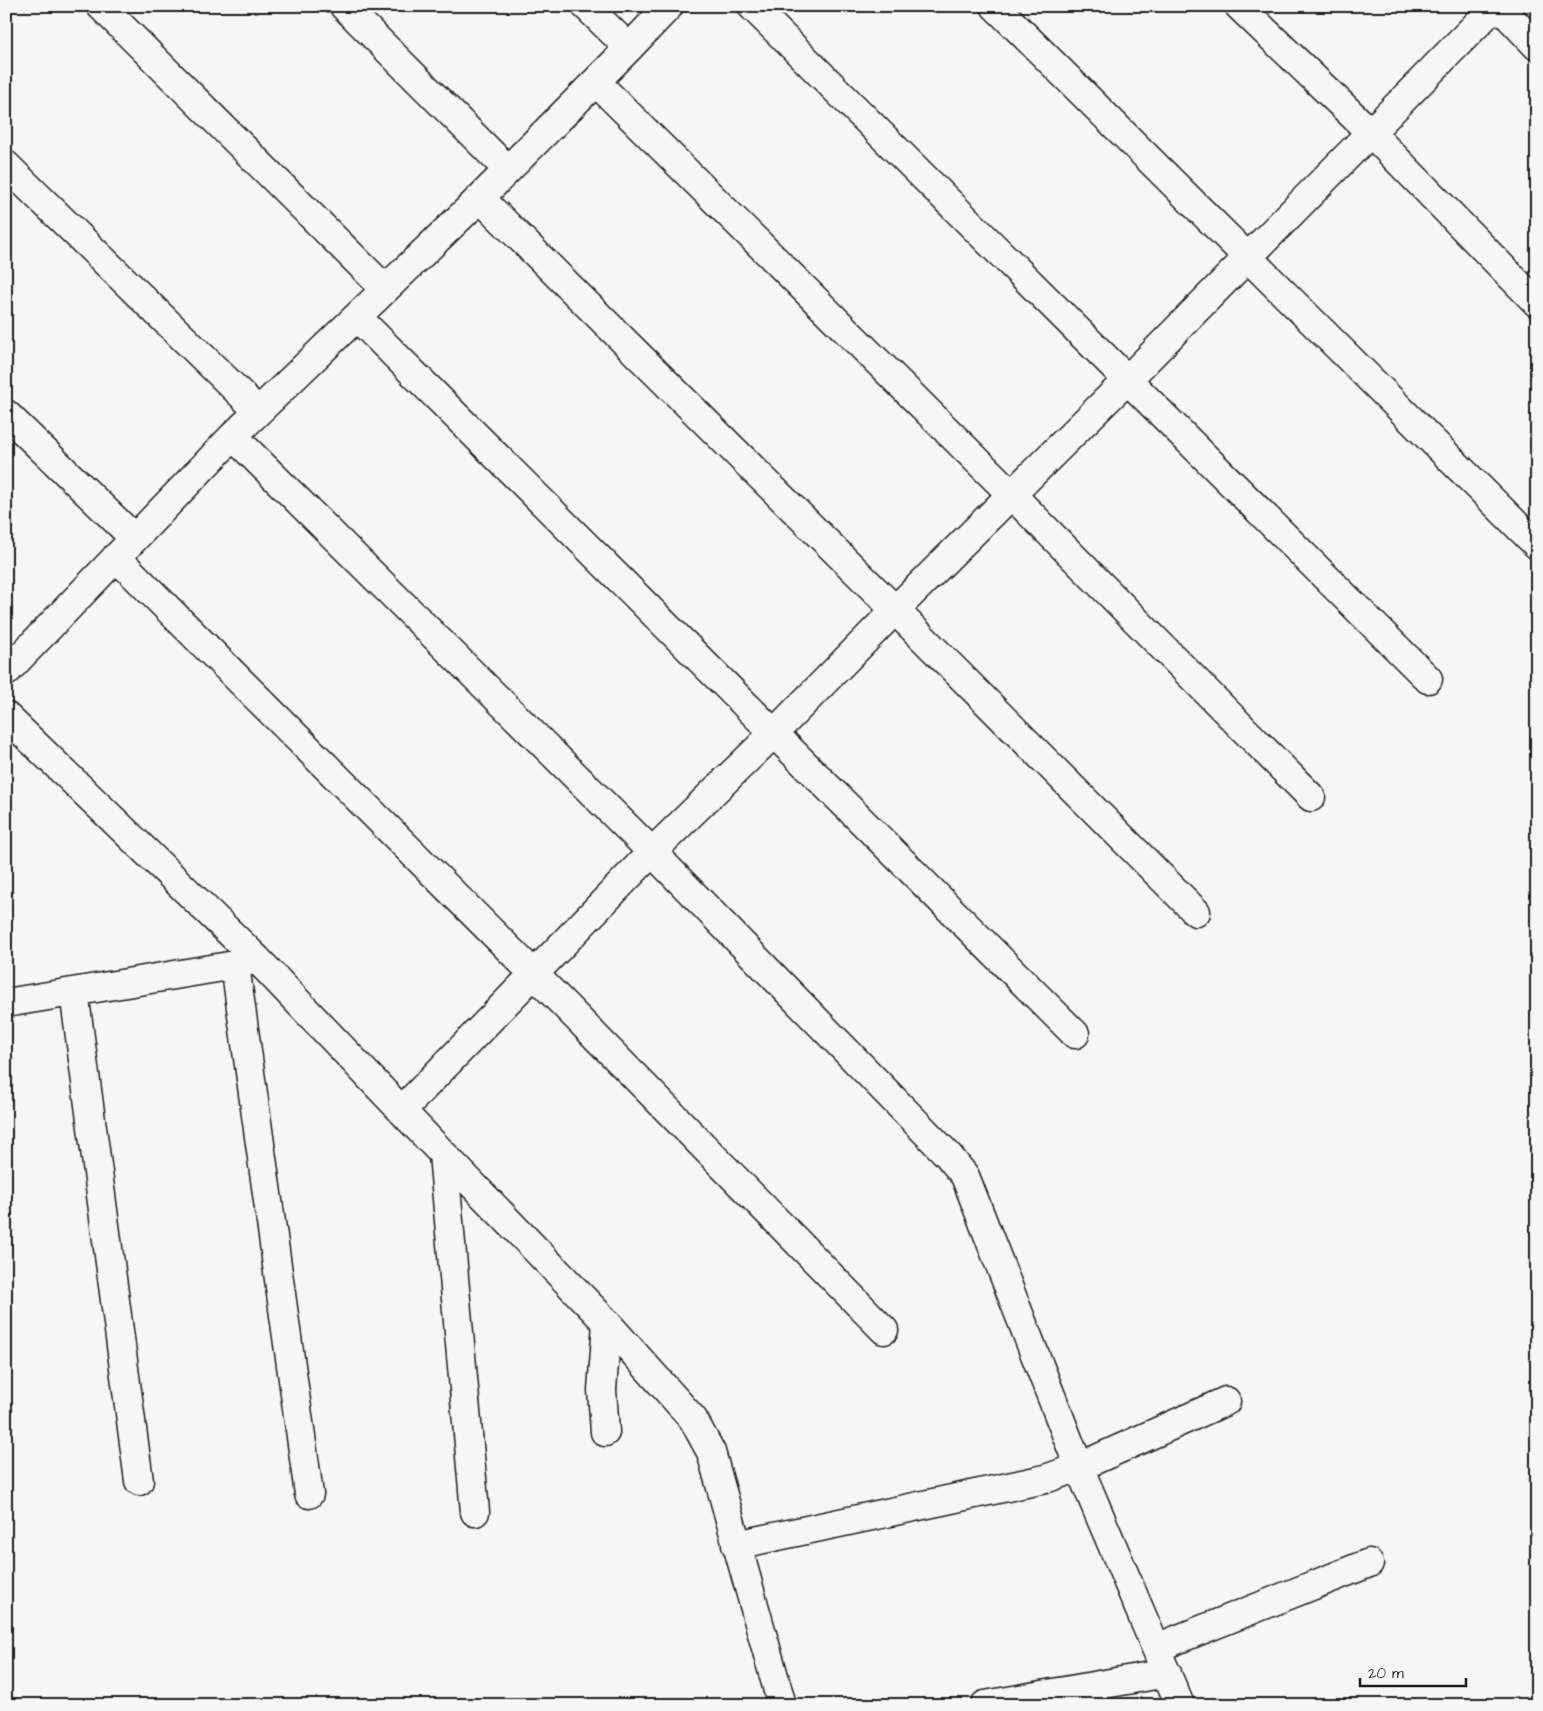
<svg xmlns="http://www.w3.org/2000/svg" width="1543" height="1711" viewBox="0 0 1543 1711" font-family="'Architects Daughter',sans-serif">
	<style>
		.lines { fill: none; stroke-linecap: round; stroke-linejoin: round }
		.minor-casing { stroke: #1c1c1c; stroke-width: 31 }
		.minor { stroke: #f6f6f2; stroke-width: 28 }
	</style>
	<rect width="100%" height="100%" fill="#f6f6f2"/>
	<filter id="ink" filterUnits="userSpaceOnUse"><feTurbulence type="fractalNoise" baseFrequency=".02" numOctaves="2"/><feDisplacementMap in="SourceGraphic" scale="10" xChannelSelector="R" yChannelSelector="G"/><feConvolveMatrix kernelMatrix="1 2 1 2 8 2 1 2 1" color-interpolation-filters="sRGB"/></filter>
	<g filter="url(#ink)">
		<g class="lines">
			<defs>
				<path id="minor" d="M101,6L385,289
					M344,6L508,170
					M586,6L629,48
					M752,6L1428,679
					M995,6L1537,545
					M1239,6L1371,133L1537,303
					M1499,6L1537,46
					M596,82L1012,495L1311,797
					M6,165L258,411
					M480,198L895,610L1196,912
					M357,317L1075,1034
					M6,414L134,538
					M233,436L652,852L948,1155L965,1176L1079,1467L1180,1705
					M116,557L534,974L884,1330
					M6,672L233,436L480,198L629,48L669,6
					M6,716L257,959L443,1154L607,1323L693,1419L711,1452L782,1705
					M235,965L309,1494
					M74,992L139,1481
					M6,1003L235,965L254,960
					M402,1110L652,852L773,734L895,610L1128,379L1495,6
					M443,1154L475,1512
					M605,1432L602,1390L607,1323
					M736,1545L1045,1479L1079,1467L1226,1401
					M1156,1648L1369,1563
					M985,1705L1167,1673"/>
			</defs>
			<!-- minor casing -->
			<use href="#minor" class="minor-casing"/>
			<!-- minor -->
			<use href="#minor" class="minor"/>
		</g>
	</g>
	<!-- margin -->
	<rect width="1543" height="1711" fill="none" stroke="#f6f6f2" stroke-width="25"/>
	<rect x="12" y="12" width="1518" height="1686" fill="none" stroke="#1c1c1c" stroke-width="2" filter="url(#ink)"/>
	<!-- scale -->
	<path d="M1360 1678v8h106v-8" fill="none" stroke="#1c1c1c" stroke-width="2.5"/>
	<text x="1368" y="1678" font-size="15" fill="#1c1c1c" stroke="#f6f6f2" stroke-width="4" paint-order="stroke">20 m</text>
</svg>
